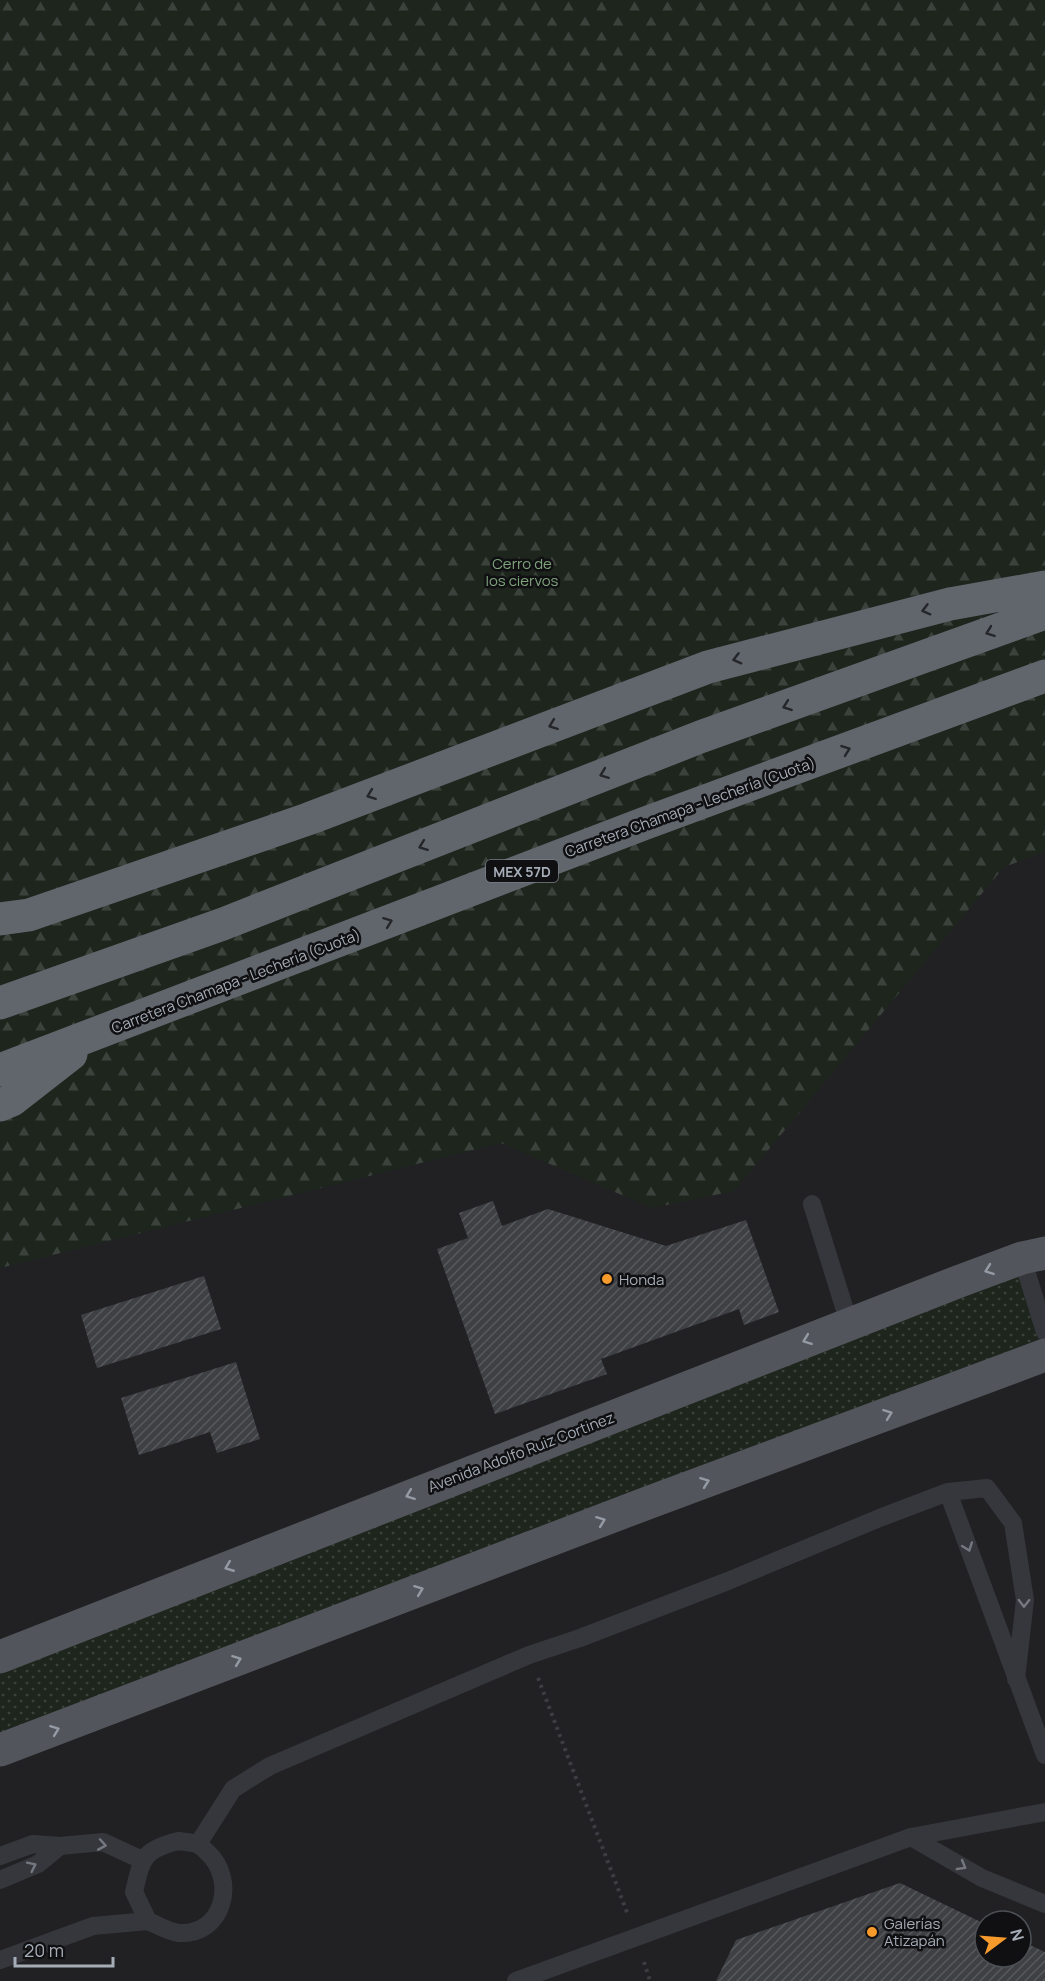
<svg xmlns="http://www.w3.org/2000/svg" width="1045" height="1981" viewBox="0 0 1045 1981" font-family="Manrope,sans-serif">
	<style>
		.built { fill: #212124; fill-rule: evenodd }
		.forest { fill: url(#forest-firs) }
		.park { fill: url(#park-dots) }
		.building { fill: url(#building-hatch) }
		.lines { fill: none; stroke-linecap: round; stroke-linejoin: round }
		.path { stroke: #3c3e43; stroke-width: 4; stroke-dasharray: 3 4.5; stroke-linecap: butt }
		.service { stroke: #36373c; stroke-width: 18 }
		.primary { stroke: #52555b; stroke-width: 33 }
		.motorway { stroke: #61666d; stroke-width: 33 }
		.oneway { stroke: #242629 }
		.oneway2 { stroke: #959ba5 }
		.oneway3 { stroke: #747880 }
		.poi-dot { fill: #f79a2c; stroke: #101012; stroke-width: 2 }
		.labels { text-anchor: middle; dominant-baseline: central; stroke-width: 5; stroke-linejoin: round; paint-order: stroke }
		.shield { fill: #101012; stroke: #797e86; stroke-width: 1.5 }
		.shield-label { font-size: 14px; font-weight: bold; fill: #a6adb7 }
		.park-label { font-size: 15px; fill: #7fa37c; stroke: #101012 }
		.street-label { font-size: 15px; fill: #a6adb7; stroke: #101012 }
		.poi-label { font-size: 15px; fill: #a6adb7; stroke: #101012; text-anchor: start }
	</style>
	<defs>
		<pattern id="forest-firs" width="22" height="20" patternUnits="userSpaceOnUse" patternTransform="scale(1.5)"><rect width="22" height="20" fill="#1d251d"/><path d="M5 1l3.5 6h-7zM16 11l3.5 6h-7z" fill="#3b423c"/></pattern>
		<pattern id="park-dots" width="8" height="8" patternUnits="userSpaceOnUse" patternTransform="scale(1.5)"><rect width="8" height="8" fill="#1d251d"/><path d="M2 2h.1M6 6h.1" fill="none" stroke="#3b423c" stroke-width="1.8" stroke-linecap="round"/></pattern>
		<pattern id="building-hatch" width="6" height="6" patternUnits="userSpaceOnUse" patternTransform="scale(1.5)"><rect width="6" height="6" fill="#3f4044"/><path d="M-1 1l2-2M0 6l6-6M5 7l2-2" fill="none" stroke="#58595d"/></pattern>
	</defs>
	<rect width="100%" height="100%" fill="#151517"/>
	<!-- built -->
	<path class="built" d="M0,0L1045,343V1981H0ZM985,1921H1021V1957H985Z"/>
	<!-- forest -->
	<path class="forest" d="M0,0H1045V852L1004,867L734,1191L652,1208L501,1143L0,1268Z"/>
	<!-- park -->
	<path class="park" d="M1022,1258L1045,1355L0,1750V1657Z"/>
	<!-- building -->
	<path class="building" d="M493,1201L502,1226L548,1209L666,1246L746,1220L779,1312L744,1325L739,1309L601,1359L607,1374L495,1414L437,1249L468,1238L459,1213Z
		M204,1276L221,1329L97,1368L81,1315Z
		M236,1362L260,1439L217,1453L210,1432L139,1455L121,1398Z
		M900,1883L985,1924V1957H1021V1941L1045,1952V1981H716L736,1940Z"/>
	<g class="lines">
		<!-- path -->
		<path class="path" d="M538,1678L628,1915
			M644,1962L650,1981"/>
		<!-- service -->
		<path class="service" d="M812,1204L849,1323
			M1022,1258L1045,1332
			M948,1492L1045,1755
			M911,1837L982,1878L1045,1904
			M178,1841C184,1842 191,1842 196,1844C200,1845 204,1849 207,1852C238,1880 223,1936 179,1933C169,1932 157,1925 148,1921L134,1892C142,1859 142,1850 178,1841Z
			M198,1844L233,1789L270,1766L529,1655L580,1638L728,1581L882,1517L948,1492L987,1488L1013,1523L1025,1600L1016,1679
			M0,1856L33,1844L60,1846L103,1842L142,1860
			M0,1880L38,1864L60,1846
			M0,1960L93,1926L148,1921
			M516,1981L911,1837L1045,1812"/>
		<!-- primary -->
		<path class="primary" d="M0,1657L960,1281L1022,1258L1045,1253
			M0,1750L650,1502L1045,1355"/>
		<!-- motorway -->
		<path class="motorway" d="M0,919L29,915L308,819L708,667L950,604L1045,587
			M0,1003L223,924L700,737L1045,613
			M0,1070L643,824L1045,676
			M0,1105L12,1100L71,1054"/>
	</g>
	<!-- one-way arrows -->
	<defs><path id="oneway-chevron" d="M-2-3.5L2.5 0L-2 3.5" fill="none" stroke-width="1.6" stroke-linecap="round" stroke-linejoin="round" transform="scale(1.5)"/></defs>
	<g class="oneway">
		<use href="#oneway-chevron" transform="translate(926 610) rotate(165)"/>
		<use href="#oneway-chevron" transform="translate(990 632) rotate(160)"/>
		<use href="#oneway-chevron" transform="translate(737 659) rotate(165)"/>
		<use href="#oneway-chevron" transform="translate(787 706) rotate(160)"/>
		<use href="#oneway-chevron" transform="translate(553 725) rotate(159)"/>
		<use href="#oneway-chevron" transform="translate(846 750) rotate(-20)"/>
		<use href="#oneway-chevron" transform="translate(604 774) rotate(159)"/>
		<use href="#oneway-chevron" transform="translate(371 795) rotate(159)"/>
		<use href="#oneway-chevron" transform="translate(423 846) rotate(159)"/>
		<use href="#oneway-chevron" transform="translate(388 922) rotate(-21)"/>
	</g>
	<g class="oneway2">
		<use href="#oneway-chevron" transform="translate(989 1270) rotate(160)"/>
		<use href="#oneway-chevron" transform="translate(807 1340) rotate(159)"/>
		<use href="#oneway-chevron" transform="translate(888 1414) rotate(-20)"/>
		<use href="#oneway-chevron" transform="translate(705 1482) rotate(-20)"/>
		<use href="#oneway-chevron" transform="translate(410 1495) rotate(159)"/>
		<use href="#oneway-chevron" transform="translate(601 1521) rotate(-21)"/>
		<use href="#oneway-chevron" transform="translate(229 1567) rotate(158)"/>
		<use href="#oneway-chevron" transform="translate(419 1590) rotate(-21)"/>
		<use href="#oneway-chevron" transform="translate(237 1660) rotate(-21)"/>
		<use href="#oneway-chevron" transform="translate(55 1730) rotate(-21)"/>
	</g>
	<g class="oneway3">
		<use href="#oneway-chevron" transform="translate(968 1547) rotate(70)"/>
		<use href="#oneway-chevron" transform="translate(1024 1603) rotate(91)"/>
		<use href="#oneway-chevron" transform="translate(102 1845) rotate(10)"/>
		<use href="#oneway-chevron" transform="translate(32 1866) rotate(-26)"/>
		<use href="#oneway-chevron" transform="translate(962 1866) rotate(30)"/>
	</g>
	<!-- markers -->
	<g class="poi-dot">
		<circle cx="607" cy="1279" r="6"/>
		<circle cx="872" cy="1932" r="6"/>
	</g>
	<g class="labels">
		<!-- shield labels -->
		<rect class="shield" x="486" y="860" width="72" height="22" rx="4.5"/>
		<g class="shield-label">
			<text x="522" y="871">MEX 57D</text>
		</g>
		<!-- park labels -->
		<g class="park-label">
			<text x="522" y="563">Cerro de<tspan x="522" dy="17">los ciervos</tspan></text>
		</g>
		<!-- street labels -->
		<g class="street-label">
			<text transform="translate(690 807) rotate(-20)">Carretera Chamapa - Lechería (Cuota)</text>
			<text transform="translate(236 981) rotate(-21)">Carretera Chamapa - Lechería (Cuota)</text>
			<text transform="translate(521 1452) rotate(-21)">Avenida Adolfo Ruiz Cortinez</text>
		</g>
		<!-- poi labels -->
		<g class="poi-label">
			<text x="619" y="1279">Honda</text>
			<text x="884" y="1923">Galerías<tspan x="884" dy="17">Atizapán</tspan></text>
		</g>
	</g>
	<!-- north arrow -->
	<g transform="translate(1003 1939) rotate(74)"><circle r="28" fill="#101012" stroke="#4c4f54" stroke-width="1.5"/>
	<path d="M0-4.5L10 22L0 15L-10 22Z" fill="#f79a2c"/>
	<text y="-9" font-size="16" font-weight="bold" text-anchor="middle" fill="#a6adb7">N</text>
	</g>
	<!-- scale -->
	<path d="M15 1957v9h98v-9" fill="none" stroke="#a6adb7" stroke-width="3"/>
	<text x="24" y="1957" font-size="18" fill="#a6adb7" stroke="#101012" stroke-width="4.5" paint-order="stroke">20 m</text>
</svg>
